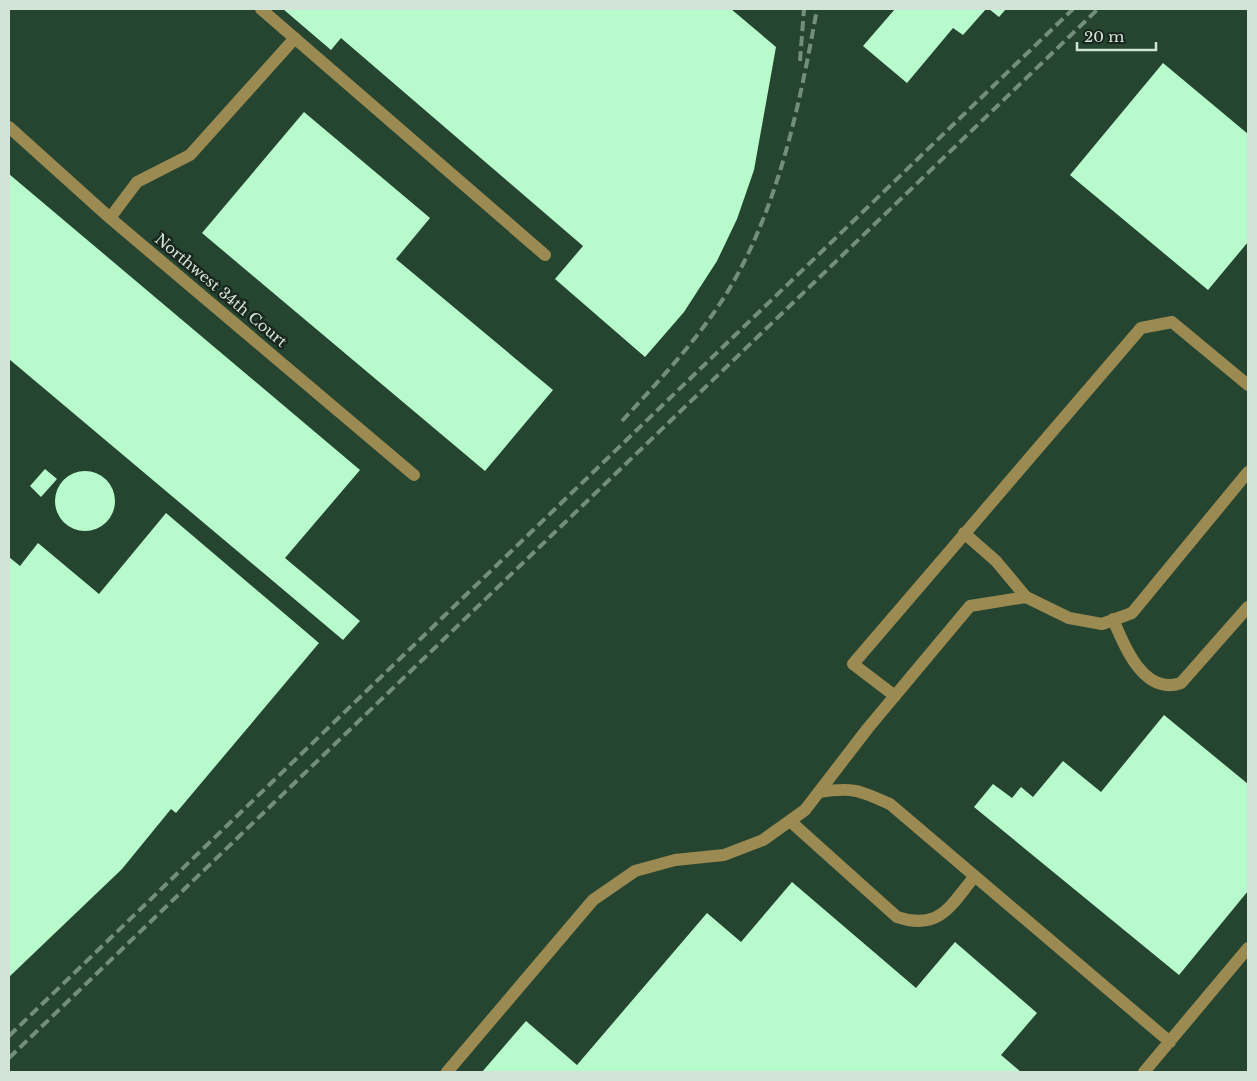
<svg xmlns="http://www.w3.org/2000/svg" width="1257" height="1081" viewBox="0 0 1257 1081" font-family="'Libre Baskerville',serif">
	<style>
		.building { fill: #b7fbcc }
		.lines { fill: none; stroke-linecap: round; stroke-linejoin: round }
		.minor { stroke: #9b8a51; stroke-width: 12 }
		.rail { stroke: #748e7c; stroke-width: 4; stroke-dasharray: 10 5; stroke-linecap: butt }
		.labels { text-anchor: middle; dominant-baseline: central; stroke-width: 5; stroke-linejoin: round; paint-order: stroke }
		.street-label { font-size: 15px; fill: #d2e4d7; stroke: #19271e }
	</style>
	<rect width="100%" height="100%" fill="#254530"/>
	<!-- building -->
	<path class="building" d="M283,9H731L776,47L754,170L737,219L717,261L684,312L645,357L555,279L583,246L341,38L331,50Z
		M895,9H986L963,35L953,28L907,83L863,46Z
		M989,9H1006L999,17Z
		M1163,63L1248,134V242L1208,290L1070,175Z
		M304,112L430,218L396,259L553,390L485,471L202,233Z
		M9,174L360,470L285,558L360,621L343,640L9,359Z
		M45,469L57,479L41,497L30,486Z
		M55 501a30 30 0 1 1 60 0a30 30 0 1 1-60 0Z
		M166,513L319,643L176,813L171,809L122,869L9,977V557L20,566L38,543L99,594Z
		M1164,715L1248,784V891L1179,975L974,807L993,784L1012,798L1021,787L1033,797L1063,761L1101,792Z
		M792,882L916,988L955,942L1037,1013L1001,1055L1021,1072H482L526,1021L577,1065L707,913L741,942Z"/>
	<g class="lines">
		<!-- minor -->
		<path class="minor" d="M261,9L545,255
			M9,127L110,218L414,475
			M110,218L137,182L190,155L295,38
			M964,533L996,561L1026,597
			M1113,619C1124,646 1144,696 1181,683L1248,607
			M895,696L853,664L1141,328L1172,322L1248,385
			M819,792C853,787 859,790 890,804L1170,1042
			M790,821L897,917C940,931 950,906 975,876
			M447,1072L593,900L635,871L675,860L724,855L763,840L805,810L868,728L970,606L1026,597L1069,618L1102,624L1132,613L1248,472
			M1144,1072L1248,948"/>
		<!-- rail -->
		<path class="rail" d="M800,61L804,9
			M622,421C666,373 712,325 742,266C783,186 801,97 817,9
			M9,1036L1073,9
			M9,1058L1098,9"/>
	</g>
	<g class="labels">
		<!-- street labels -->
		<g class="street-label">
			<text transform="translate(221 290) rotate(40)">Northwest 34th Court</text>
		</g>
	</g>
	<!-- border -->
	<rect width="1257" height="1081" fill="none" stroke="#d2e4d7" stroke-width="20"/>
	<!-- scale -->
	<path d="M1077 42v8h79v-8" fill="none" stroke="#d2e4d7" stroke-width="2.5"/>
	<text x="1084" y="42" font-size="15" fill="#d2e4d7" stroke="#19271e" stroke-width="4" paint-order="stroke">20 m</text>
</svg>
